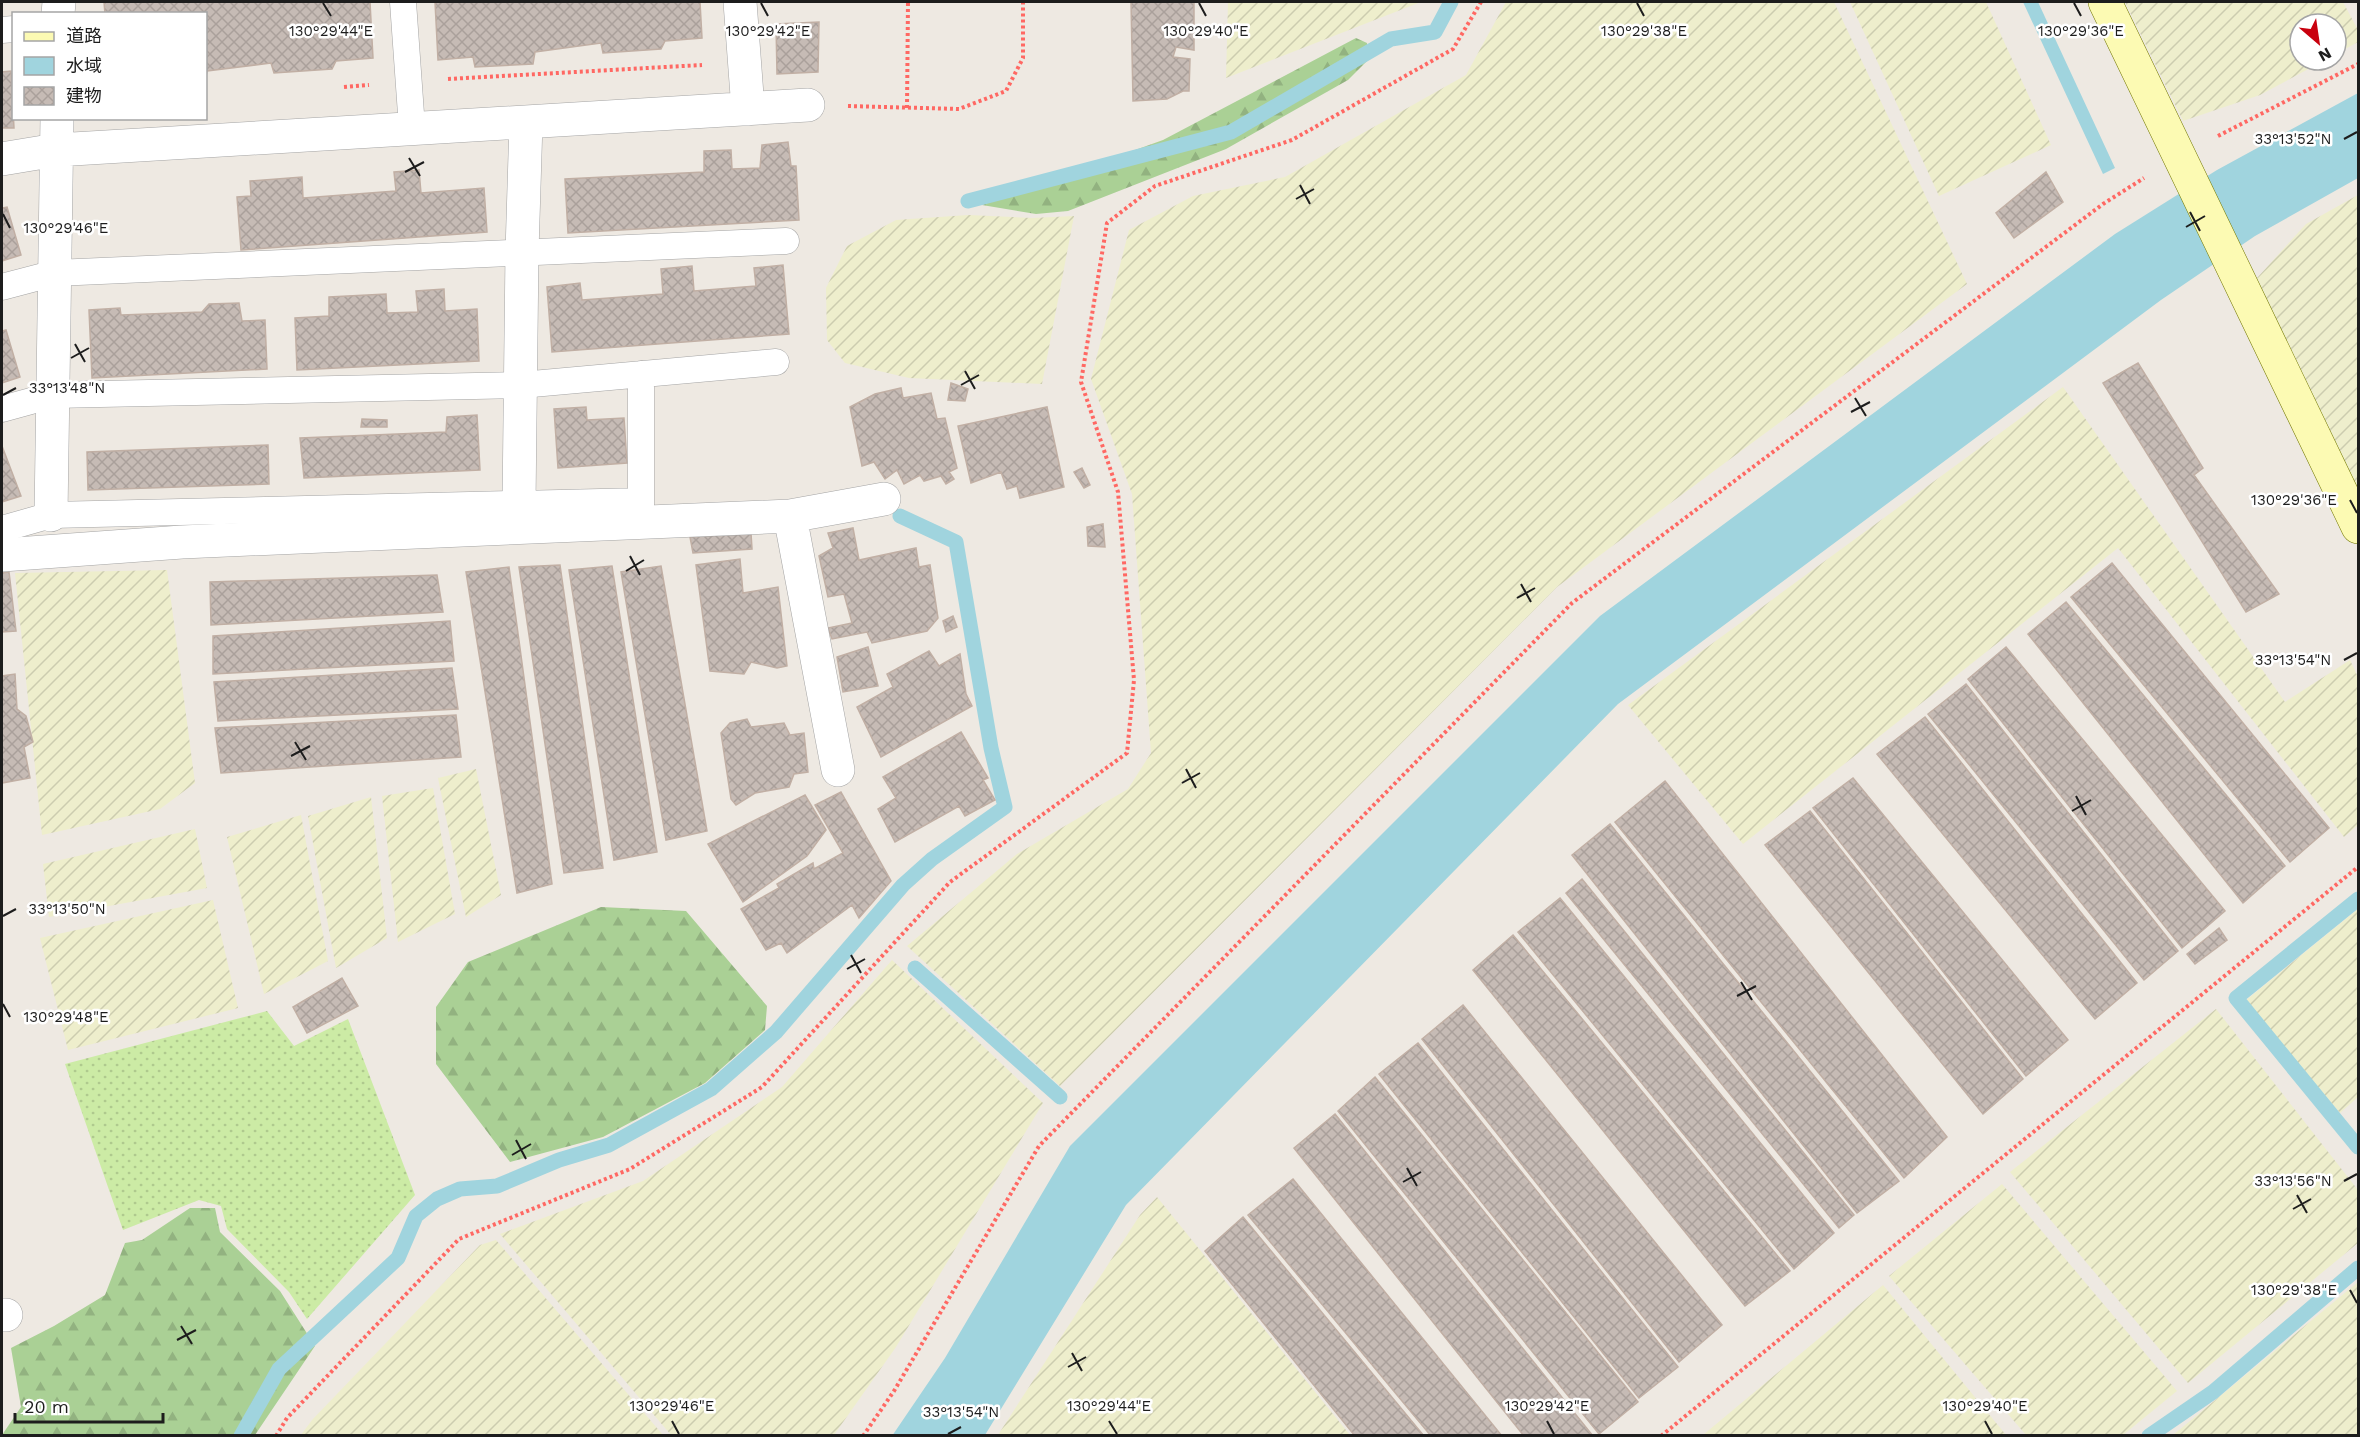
<svg xmlns="http://www.w3.org/2000/svg" width="2360" height="1437" viewBox="0 0 2360 1437" font-family="'Work Sans','Noto Sans JP',sans-serif">
	<style>
		.farmland { fill: url(#farmland-furrows) }
		.grass { fill: url(#grass-dots) }
		.forest { fill: url(#forest-firs) }
		.water { fill: #a0d4de }
		.lines { fill: none; stroke-linecap: round; stroke-linejoin: round }
		.stream { stroke: #a0d4de; stroke-width: 15 }
		.building { fill: url(#building-cross-hatch); stroke: #c1afa4; stroke-width: 1.5 }
		.lane-casing { stroke: #a4a4a4; stroke-width: 27 }
		.street-casing { stroke: #a4a4a4; stroke-width: 34 }
		.secondary-casing { stroke: #727701; stroke-width: 34 }
		.path { stroke: #ff6863; stroke-width: 4; stroke-dasharray: 3 3; stroke-linecap: butt }
		.lane { stroke: #fff; stroke-width: 26 }
		.street { stroke: #fff; stroke-width: 33 }
		.secondary { stroke: #fcfab3; stroke-width: 33 }
		.ticks { fill: none; stroke: #1d1d1d; stroke-width: 2 }
		.ticks-label { font-size: 15px; text-anchor: middle; fill: #1d1d1d; stroke: #fff; stroke-width: 5; stroke-linejoin: round; paint-order: stroke }
	</style>
	<defs>
		<pattern id="farmland-furrows" width="10" height="10" patternUnits="userSpaceOnUse" patternTransform="scale(1.5)"><rect width="10" height="10" fill="#eec"/><path d="M-1 1l2-2M0 10L10 0M9 11l2-2" fill="none" stroke="#ccccaf"/></pattern>
		<pattern id="grass-dots" width="8" height="8" patternUnits="userSpaceOnUse" patternTransform="scale(1.5)"><rect width="8" height="8" fill="#cceba5"/><path d="M2 2h.1M6 6h.1" fill="none" stroke="#afc98e" stroke-width="1.8" stroke-linecap="round"/></pattern>
		<pattern id="forest-firs" width="22" height="20" patternUnits="userSpaceOnUse" patternTransform="scale(1.5)"><rect width="22" height="20" fill="#aad095"/><path d="M5 1l3.5 6h-7zM16 11l3.5 6h-7z" fill="#92b280"/></pattern>
		<pattern id="building-cross-hatch" width="8" height="8" patternUnits="userSpaceOnUse" patternTransform="scale(1.5)"><rect width="8" height="8" fill="#c6bbb5"/><path d="M0 0l8 8M0 8l8-8" fill="none" stroke="#aaa09b"/></pattern>
	</defs>
	<rect width="100%" height="100%" fill="#eee9e2"/>
	<!-- farmland -->
	<path class="farmland" d="M1228,2H1421L1226,78Z
		M1506,2H1834L1967,284L1557,587L1060,1086L907,946L1017,854L1128,789L1151,753L1132,494L1091,379L1129,230L1193,196L1285,177L1466,75Z
		M1850,2H1986L2051,145L1939,196Z
		M2125,2H2343L2358,30V42L2336,54V24H2300V60H2325L2260,95L2183,121Z
		M2358,195V494L2257,278L2306,224Z
		M968,215L1032,218L1074,216L1042,384L909,378L845,363L827,340L826,288L847,246L896,220Z
		M2063,387L2285,702L2350,660L2358,677V825L2344,837L2118,548L1743,844L1628,705Z
		M167,570L195,783L160,809L42,835L15,573Z
		M476,769L501,895L466,917L438,778Z
		M433,788L455,914L398,942L382,796Z
		M371,797L387,938L336,968L308,816Z
		M301,815L328,961L264,994L227,837Z
		M195,829L207,888L49,917L43,864Z
		M213,900L238,1008L68,1050L40,938Z
		M2358,909V1097L2340,1113L2245,1001Z
		M892,960L1043,1103L896,1347L834,1435H671L500,1234L643,1181L782,1087Z
		M2216,1009L2358,1190V1243L2188,1383L2010,1172Z
		M2002,1184L2177,1391L2123,1435H2026L1889,1276Z
		M1157,1197L1350,1435H998L1140,1215Z
		M496,1240L663,1435H301L312,1420L480,1245Z
		M2358,1282V1435H2173Z
		M1883,1285L2006,1435H1703Z"/>
	<!-- grass -->
	<path class="grass" d="M267,1011L294,1046L348,1019L415,1195L307,1319L289,1292L227,1229L221,1206L199,1200L123,1230L65,1064Z"/>
	<!-- forest -->
	<path class="forest" d="M1356,38L1367,43L1368,60L1348,80L1226,149L1068,211L1036,214L982,205L1163,140Z
		M601,907L686,911L767,1006L765,1030L705,1083L603,1137L510,1162L436,1064V1007L468,962Z
		M190,1208H215L220,1232L280,1291L315,1346L255,1435H2L21,1407L11,1348L54,1326L105,1295L125,1243L142,1240Z"/>
	<!-- water -->
	<path class="water" d="M2023,2H2038L2115,168L2103,174Z
		M2358,93V178L2255,236L2161,300L1618,704L1126,1205L985,1435L892,1436L945,1358L1070,1146L1600,616L2115,234L2217,170Z"/>
	<g class="lines">
		<!-- stream -->
		<path class="stream" d="M968,201L1231,132L1391,39L1435,32L1451,2
			M2358,899L2236,998L2358,1147
			M915,968L1060,1097
			M241,1436L279,1369L398,1258L416,1216L437,1199L460,1189L497,1186L559,1160L609,1145L711,1089L776,1032L903,885L932,859L1005,807L991,748L956,542L900,516
			M2149,1436L2213,1392L2358,1268"/>
	</g>
	<!-- building -->
	<path class="building" d="M104,2H370L373,58L336,61L332,69L274,73L271,63L207,71L206,76V14H105Z
		M435,2H700L702,38L665,41L661,49L603,53L601,43L535,52L533,64L475,67L473,57L438,60Z
		M1131,2H1194V50L1176,47L1173,57L1190,59L1189,91H1183L1167,99L1133,101Z
		M819,22L818,72L777,74L776,24Z
		M11,71L14,128H2V72Z
		M788,142L791,166H796L799,220L568,233L565,179L704,172V151L731,150L732,169L760,168L762,145Z
		M419,170L421,193L484,188L487,232L241,250L237,197L251,196L250,181L302,177L303,198L396,191L394,172Z
		M2046,172L2063,202L2014,238L1996,213Z
		M7,207L21,255L2,261V208Z
		M783,265L789,334L552,352L547,287L580,283L582,300L663,294L661,269L692,266L694,291L756,286L754,268Z
		M444,289L445,311L477,309L479,361L297,370L295,318L329,316V297L386,294L387,313L418,312L416,291Z
		M239,303L242,321L265,320L267,369L92,378L89,310L120,308L121,315L202,312L209,304Z
		M6,330L20,377L2,383V331Z
		M2138,363L2203,468L2194,475L2279,594L2246,612L2103,383Z
		M951,383L968,389L965,401L948,400Z
		M901,388L903,398L931,393L937,419L945,418L957,468L949,472L954,479L946,484L941,476L924,481L920,475L904,484L897,470L885,479L874,462L862,466L850,407L875,394Z
		M586,407L587,420L624,418L627,463L558,468L554,409Z
		M1047,407L1064,487L1020,498L1017,486L1007,489L1001,472L971,483L958,426Z
		M477,415L480,470L304,478L300,438L446,432L447,417Z
		M362,419L387,420V427H361Z
		M268,445L269,484L88,490L87,452Z
		M2,446L21,496L2,502Z
		M1082,468L1090,485L1084,488L1074,472Z
		M1103,524L1105,547L1088,546L1087,527Z
		M853,528L859,560L916,548L919,567L930,565L938,618L927,631L872,643L867,632L832,639L828,628L852,623L844,594L828,597L819,556L833,548L828,533Z
		M751,533L752,549L693,553L690,537Z
		M740,559L743,593L778,587L787,666L777,668L751,662L744,674L710,671L696,565Z
		M2112,563L2329,828L2290,862L2071,597Z
		M560,565L603,868L564,873L519,567Z
		M612,566L657,852L614,860L569,570Z
		M661,566L707,831L666,840L621,572Z
		M509,567L552,884L517,893L466,572Z
		M9,572L16,631L2,632V573Z
		M437,575L443,612L211,625L210,582Z
		M2066,602L2285,866L2243,903L2028,634Z
		M953,616L957,627L946,632L943,621Z
		M450,621L454,661L213,674V636Z
		M868,647L878,686L843,692L837,657Z
		M2006,647L2225,911L2182,948L1968,679Z
		M929,651L939,666L960,654L966,694L972,706L881,757L857,707L893,687L887,674Z
		M452,668L458,709L218,721L214,682Z
		M15,674L17,709L26,716L33,742L24,747L30,778L2,783V676Z
		M1966,684L2178,951L2144,980L1928,714Z
		M456,715L461,757L221,773L215,728Z
		M1925,717L2137,983L2095,1019L1877,754Z
		M747,719L751,727L784,723L790,735L804,733L808,772L794,774L789,787L755,793L736,805L731,799L721,733L730,723Z
		M961,732L988,778L983,780L995,800L965,816L959,806L895,842L878,809L896,798L883,777Z
		M1853,778L2068,1040L2026,1076L1813,808Z
		M1665,781L1947,1137L1904,1178L1615,822Z
		M841,792L891,881L859,918L852,905L787,953L781,943L766,950L741,909L779,888L777,884L813,863L814,869L843,853L815,805Z
		M805,795L826,830L807,856L743,902L708,844Z
		M1810,811L2023,1079L1983,1114L1765,845Z
		M1610,824L1899,1181L1857,1213L1572,855Z
		M1582,879L1854,1215L1839,1228L1566,893Z
		M1560,898L1834,1233L1794,1269L1518,932Z
		M2219,928L2227,940L2195,964L2187,954Z
		M1513,935L1790,1271L1745,1306L1473,970Z
		M342,978L358,1006L307,1033L293,1007Z
		M1463,1005L1722,1325L1679,1362L1422,1039Z
		M1418,1043L1678,1367L1639,1398L1379,1074Z
		M1375,1077L1638,1402L1599,1434L1338,1111Z
		M1335,1114L1593,1436H1524L1294,1148Z
		M1293,1179L1502,1436H1431L1248,1215Z
		M1243,1217L1424,1436H1355L1205,1251Z"/>
	<g class="lines">
		<defs>
			<path id="lane" d="M403,2L412,128
				M2,30L14,29
				M2,287L55,273L786,241
				M641,374V518
				M2,409L53,395L521,385L776,362
				M2,529L51,515L641,501"/>
			<path id="street" d="M740,2L748,109
				M58,14L59,2
				M2,159L56,150L808,105
				M519,504L522,252L526,122
				M51,515L57,118
				M790,516L838,770
				M2,555L182,542L790,516L884,499
				M2,1315H6"/>
			<path id="secondary" d="M2105,2L2358,527"/>
		</defs>
		<!-- lane casing -->
		<use href="#lane" class="lane-casing"/>
		<!-- street casing -->
		<use href="#street" class="street-casing"/>
		<!-- secondary casing -->
		<use href="#secondary" class="secondary-casing"/>
		<!-- path -->
		<path class="path" d="M448,79L702,65
			M344,87L369,85
			M848,106L959,109L1006,91L1023,58V2
			M907,108L908,2
			M2218,136L2358,64
			M276,1436L287,1418L459,1239L630,1169L762,1087L950,882L1127,753L1134,680L1118,492L1081,382L1107,223L1155,186L1292,140L1453,49L1481,2
			M863,1436L894,1391L1039,1146L1572,603L2103,204L2144,178
			M1661,1436L2358,867"/>
		<!-- lane -->
		<use href="#lane" class="lane"/>
		<!-- street -->
		<use href="#street" class="street"/>
		<!-- secondary -->
		<use href="#secondary" class="secondary"/>
	</g>
	<!-- ticks -->
	<path class="ticks" d="M323,3L331,16M761,3L768,16M1199,3L1206,16M1637,3L1644,16M2074,3L2081,16M2344,139L2357,132M409,158L420,176M405,172L424,162M1300,185L1310,204M1296,199L1314,189M2190,212L2200,231M3,214L10,228M2186,227L2205,216M75,344L85,362M71,358L89,348M965,371L975,389M961,385L979,375M3,395L16,388M1855,398L1866,416M1851,412L1870,402M2350,500L2357,513M630,556L640,575M626,571L644,560M1521,584L1531,602M1517,598L1535,588M2344,660L2357,653M295,742L306,760M291,756L310,746M1186,769L1196,788M1182,783L1200,773M2076,796L2086,815M2072,811L2091,800M3,916L16,909M851,955L861,973M847,969L865,959M1741,982L1752,1000M1737,996L1756,986M3,1004L10,1017M516,1140L526,1159M512,1155L531,1144M1407,1168L1417,1186M2344,1181L2357,1174M1403,1182L1421,1172M2297,1195L2307,1213M2293,1209L2311,1199M2350,1290L2357,1303M181,1326L192,1344M177,1340L196,1330M1072,1353L1082,1371M1068,1367L1086,1357M672,1421L679,1434M1109,1421L1117,1434M1547,1421L1554,1434M1985,1421L1992,1434M948,1434L961,1427"/>
	<g class="ticks-label">
		<text x="331" y="36">130°29'44"E</text>
		<text x="768" y="36">130°29'42"E</text>
		<text x="1206" y="36">130°29'40"E</text>
		<text x="1644" y="36">130°29'38"E</text>
		<text x="2081" y="36">130°29'36"E</text>
		<text x="2293" y="144">33°13'52"N</text>
		<text x="66" y="233">130°29'46"E</text>
		<text x="67" y="393">33°13'48"N</text>
		<text x="2294" y="505">130°29'36"E</text>
		<text x="2293" y="665">33°13'54"N</text>
		<text x="67" y="914">33°13'50"N</text>
		<text x="66" y="1022">130°29'48"E</text>
		<text x="2293" y="1186">33°13'56"N</text>
		<text x="2294" y="1295">130°29'38"E</text>
		<text x="672" y="1411">130°29'46"E</text>
		<text x="1109" y="1411">130°29'44"E</text>
		<text x="1547" y="1411">130°29'42"E</text>
		<text x="1985" y="1411">130°29'40"E</text>
		<text x="961" y="1417">33°13'54"N</text>
	</g>
	<!-- border -->
	<rect width="2360" height="1437" fill="none" stroke="#1d1d1d" stroke-width="6"/>
	<!-- legend -->
	<rect x="12" y="12" width="195" height="108" fill="#ffffff" stroke="#a5a5a5" stroke-width="1.5"/>
	<rect x="24" y="32" width="30" height="9" fill="#fcfab3" stroke="#a5a5a5" stroke-width="1.5"/>
	<text x="66" y="42" font-size="18" fill="#1d1d1d">道路</text>
	<rect x="24" y="57" width="30" height="18" fill="#a0d4de" stroke="#a5a5a5" stroke-width="1.5"/>
	<text x="66" y="72" font-size="18" fill="#1d1d1d">水域</text>
	<rect x="24" y="87" width="30" height="18" fill="url(#building-cross-hatch)" stroke="#a5a5a5" stroke-width="1.5"/>
	<text x="66" y="102" font-size="18" fill="#1d1d1d">建物</text>
	<!-- north arrow -->
	<g transform="translate(2318 42) rotate(151)"><circle r="28" fill="#ffffff" stroke="#a5a5a5" stroke-width="1.5"/>
	<path d="M0-4.5L10 22L0 15L-10 22Z" fill="#c9000e"/>
	<text y="-9" font-size="16" font-weight="bold" text-anchor="middle" fill="#1d1d1d">N</text>
	</g>
	<!-- scale -->
	<path d="M15 1413v9h148v-9" fill="none" stroke="#1d1d1d" stroke-width="3"/>
	<text x="24" y="1413" font-size="18" fill="#1d1d1d" stroke="#ffffff" stroke-width="4.5" paint-order="stroke">20 m</text>
</svg>
